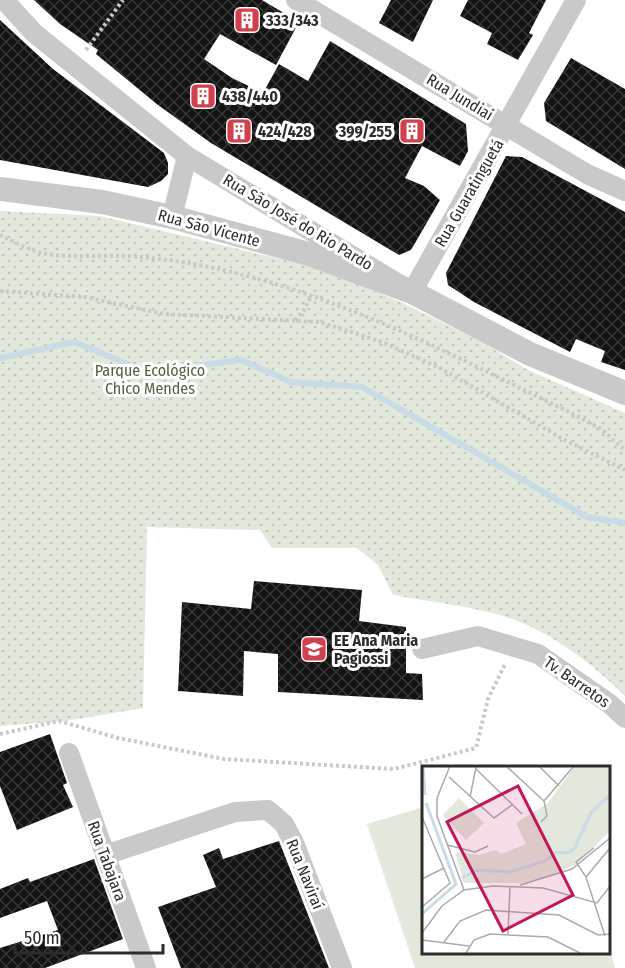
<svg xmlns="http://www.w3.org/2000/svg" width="625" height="968" viewBox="0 0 625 968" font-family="'Fira Sans Condensed',sans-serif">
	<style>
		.park { fill: url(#park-dots) }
		.pitch { fill: #e2e8db }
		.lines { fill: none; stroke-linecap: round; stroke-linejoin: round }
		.stream { stroke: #c8dbe6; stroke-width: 6 }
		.building { fill: url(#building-cross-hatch) }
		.path { stroke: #c9c9c9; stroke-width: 4; stroke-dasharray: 3 3; stroke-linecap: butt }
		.minor { stroke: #c9c9c9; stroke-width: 20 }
		.tertiary { stroke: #c9c9c9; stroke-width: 24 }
		.labels { text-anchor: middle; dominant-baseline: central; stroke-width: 6; stroke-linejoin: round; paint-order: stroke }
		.poi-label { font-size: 16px; font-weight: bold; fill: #2c2c2c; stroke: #fff; text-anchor: start }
		.street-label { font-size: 16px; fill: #2c2c2c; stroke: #fff }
		.park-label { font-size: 16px; fill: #50623f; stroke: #fff }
		.inset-river { fill: none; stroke: #c8dbe6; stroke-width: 3 }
		.inset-road { fill: none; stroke: #ababab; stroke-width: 1.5 }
		.view { fill: #c2185b; fill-opacity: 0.15; stroke: #c2185b; stroke-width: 3 }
		.inset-edge { fill: none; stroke: #2c2c2c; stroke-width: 3 }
	</style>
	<defs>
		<pattern id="park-dots" width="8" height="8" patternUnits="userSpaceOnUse" patternTransform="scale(1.5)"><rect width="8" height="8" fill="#e2e8db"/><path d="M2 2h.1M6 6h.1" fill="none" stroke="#c2c7bc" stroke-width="1.8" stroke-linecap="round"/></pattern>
		<pattern id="building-cross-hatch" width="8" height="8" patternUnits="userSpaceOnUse" patternTransform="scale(1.5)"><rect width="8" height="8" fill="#131313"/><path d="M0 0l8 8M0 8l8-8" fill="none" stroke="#363636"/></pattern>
	</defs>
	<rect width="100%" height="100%" fill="#fff"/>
	<!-- park -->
	<path class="park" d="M0,211L100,216L326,270L403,303L484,343L526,369L625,413V696C595,666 555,635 515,620C483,608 428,601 393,595L378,565L357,548H272L260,530L147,527L143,708L66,721L0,726Z"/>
	<!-- pitch -->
	<path class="pitch" d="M424,807V952H608L609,948L615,968H415L367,824Z"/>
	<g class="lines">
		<!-- stream -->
		<path class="stream" d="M0,358L74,342L148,372L241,360L291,382L362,387L587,517L625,523"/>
	</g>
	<!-- building -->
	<path class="building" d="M34,0H262L299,22L276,65L220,34L204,59L232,78L263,93L279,64L308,81L330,41L466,124L468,151L460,166L422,146L405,178L424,186L440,200L411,250L399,255L211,143L158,105L96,54L98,50L60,24Z
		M391,0H433L413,42L379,23Z
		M468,0H546L529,33L533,35L518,60L487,44L492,33L460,16Z
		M0,20L53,69L164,153L168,163V174L161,181L148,187L0,160Z
		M571,58L625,89V169L546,121L544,103Z
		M506,156L522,157L625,212V370L601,362L605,351L576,339L570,352L474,302L448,285L446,273Z
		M254,581L362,590L359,621L406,627V673L422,674L423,700L278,692V654L244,651L243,696L178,691L182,602L251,609Z
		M50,734L67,783L63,785L73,807L17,830L0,786V752Z
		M279,841L329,968H181L158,907L216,887L203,855L219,848L223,859Z
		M94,859L123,939L45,968H0V948L58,930L47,901L0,918V889L28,878L30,882Z"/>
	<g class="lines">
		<!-- path -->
		<path class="path" d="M86,50L123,0
			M0,235C15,242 30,251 46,254C71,258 98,255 123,256C153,257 185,262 214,268C344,296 460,359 579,417L601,429L625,450
			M0,291L84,297L164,314L320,322L382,342L440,368L561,438L625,470
			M295,320L304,310L312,294
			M0,734L59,721L118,738L224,759L394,769L476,748L488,699L505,664"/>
		<!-- minor -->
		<path class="minor" d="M4,0L34,33L187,156L412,292L576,0
			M296,0L587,174L625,191
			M172,217L187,156
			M422,649L478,636L538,654L610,704L625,718
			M69,753L146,968
			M105,855L235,812L268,810L284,824L295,845L342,968"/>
		<!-- tertiary -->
		<path class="tertiary" d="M0,189L102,202L172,217L309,254L412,292L530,354L625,393"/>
	</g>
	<!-- icons -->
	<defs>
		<symbol id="building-square" viewBox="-11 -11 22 22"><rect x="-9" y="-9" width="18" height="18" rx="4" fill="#d1404d" stroke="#fff"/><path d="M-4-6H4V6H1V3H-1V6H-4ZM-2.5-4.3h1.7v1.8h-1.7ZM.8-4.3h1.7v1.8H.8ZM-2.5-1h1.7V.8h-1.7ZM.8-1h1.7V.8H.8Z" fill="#fff"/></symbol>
		<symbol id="school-square" viewBox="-11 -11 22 22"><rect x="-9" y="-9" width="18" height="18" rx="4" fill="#d1404d" stroke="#fff"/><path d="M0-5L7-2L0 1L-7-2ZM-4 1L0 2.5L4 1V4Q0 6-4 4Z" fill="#fff"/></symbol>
	</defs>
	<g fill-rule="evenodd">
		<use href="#building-square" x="232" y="5" width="30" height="30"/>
		<use href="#building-square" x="188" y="81" width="30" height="30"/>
		<use href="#building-square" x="224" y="116" width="30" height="30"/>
		<use href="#building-square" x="397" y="116" width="30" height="30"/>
		<use href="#school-square" x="299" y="634" width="30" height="30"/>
	</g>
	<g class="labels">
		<!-- poi labels -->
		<g class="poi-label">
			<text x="266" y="20">333/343</text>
			<text x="222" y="96">438/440</text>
			<text x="258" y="131">424/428</text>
			<text x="392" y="131" text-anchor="end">399/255</text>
			<text x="334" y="640">EE Ana Maria<tspan x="334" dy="18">Pagiossi</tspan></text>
		</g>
		<!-- street labels -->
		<g class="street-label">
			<text transform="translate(460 97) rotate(31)">Rua Jundiai</text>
			<text transform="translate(469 193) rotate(-60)">Rua Guaratinguetá</text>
			<text transform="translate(298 222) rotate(31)">Rua São José do Rio Pardo</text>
			<text transform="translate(209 228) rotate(15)">Rua São Vicente</text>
			<text transform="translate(577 682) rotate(35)">Tv. Barretos</text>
			<text transform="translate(107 861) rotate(70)">Rua Tabajara</text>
			<text transform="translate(305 874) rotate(68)">Rua Naviraí</text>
		</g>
		<!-- park labels -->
		<g class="park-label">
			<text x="150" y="370">Parque Ecológico<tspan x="150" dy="18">Chico Mendes</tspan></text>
		</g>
	</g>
	<!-- overview -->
	<g transform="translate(422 766)">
		<rect width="188" height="188" fill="#fff"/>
		<path d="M153,0H187V66L155,98L128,110L99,117H42L33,86L58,89L73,84L79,88L104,78L94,57L126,37Z" fill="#e2e8db"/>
		<path d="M37,32L62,57L44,74L21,49Z" fill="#e2e8db"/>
		<path class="inset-river" d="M1,0L3,29M40,112L55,104L88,106L123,95L134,86L146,87L152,83L169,47L188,29M0,148L34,118L4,37"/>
		<path class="inset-road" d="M28,0L15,32V50L42,124M84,0L122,35M117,0L137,20M54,3L100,48M27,11L72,52L90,39M48,31L54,1M0,51L28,117L0,141M119,56L125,50L122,35L152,0M25,79L53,86L66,80M172,82L154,96L164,111L183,170M164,111L188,82M0,113L22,102M98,119L150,103L188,72M0,167L20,140L42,124L71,120L121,122L175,137L188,120M86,168L88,120M0,174L47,180M22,176L38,155L64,144L137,149L176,169L188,168M44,187L52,174L68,168L126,171L158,187"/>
		<path class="view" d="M96,20L151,129L81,165L25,56Z"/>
		<rect width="188" height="188" class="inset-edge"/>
	</g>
	<!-- scale -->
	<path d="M15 944v9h148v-9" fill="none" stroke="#2c2c2c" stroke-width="3"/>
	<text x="24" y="944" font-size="18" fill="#2c2c2c" stroke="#ffffff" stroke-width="4.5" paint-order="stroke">50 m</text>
</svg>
